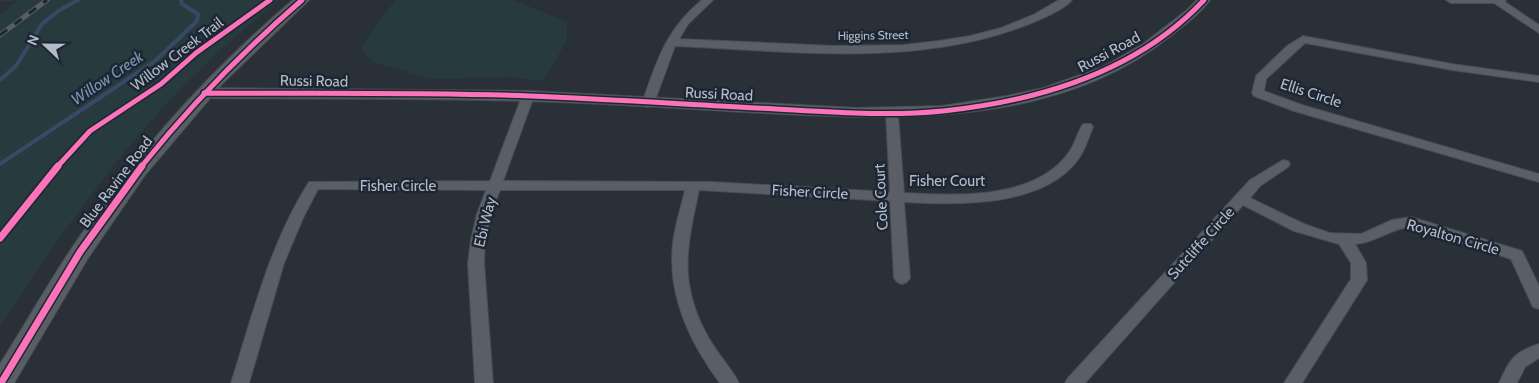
<svg xmlns="http://www.w3.org/2000/svg" width="1539" height="383" viewBox="0 0 1539 383" font-family="Cabin,sans-serif">
	<style>
		.green { fill: #273a3e }
		.lines { fill: none; stroke-linecap: round; stroke-linejoin: round }
		.stream { stroke: #384963; stroke-width: 4 }
		.minor-casing { stroke: #484c53; stroke-width: 2 }
		.tertiary-casing { stroke: #484c53; stroke-width: 2 }
		.secondary-casing { stroke: #484c53; stroke-width: 2 }
		.minor { fill: #5a5e66; fill-rule: evenodd }
		.tertiary { fill: #5a5e66; fill-rule: evenodd }
		.secondary { fill: #595d64; fill-rule: evenodd }
		.rail-casing { stroke: #595d64; stroke-width: 5 }
		.rail { stroke: #1d2633; stroke-width: 3; stroke-dasharray: 9; stroke-linecap: butt }
		.cycleway-far1-casing { stroke: #1d2633; stroke-width: 8 }
		.cycleway-casing { stroke: #1d2633; stroke-width: 10 }
		.cycleway-far1 { stroke: #fb73b8; stroke-width: 5 }
		.cycleway { stroke: #fb73b8; stroke-width: 7 }
		.labels { text-anchor: middle; dominant-baseline: central; stroke-width: 5; stroke-linejoin: round; paint-order: stroke }
		.far-street-label { font-size: 12px; fill: #b4bcc9; stroke: #1d2633 }
		.street-label { font-size: 15px; fill: #b4bcc9; stroke: #1d2633 }
		.water-label { font-size: 16px; font-style: italic; fill: #7c92b1; stroke: #1d2633 }
	</style>
	<rect width="100%" height="100%" fill="#2a3038"/>
	<!-- green -->
	<path class="green" d="M0,0H279C246,27 215,54 185,84C114,157 56,241 0,326V14L17,1L0,2Z
		M395,0H514L567,22V41L542,81L514,77L431,79L372,62L361,47Z"/>
	<g class="lines">
		<!-- stream -->
		<path class="stream" d="M0,80L16,66L42,24L58,11L78,0
			M0,164L155,61L197,21L198,14L182,4L181,0"/>
		<defs>
			<path id="minor" d="M702,0H713L688,24L679,39L834,46L903,45L938,41L970,36L1001,28L1033,15L1059,0H1072C1062,11 1043,18 1029,24C918,68 792,51 675,46L654,103L648,107L644,106L642,103C657,61 666,29 702,0Z
				M1446,0H1506L1505,2L1539,25V33L1494,3H1451Z
				M1303,36L1452,64L1539,76V82L1452,70L1305,43L1266,79L1264,91L1302,105L1539,174V182L1294,111L1254,96L1252,93L1256,76L1287,46Z
				M528,92L534,96L503,181L711,182L890,192L886,114L892,110L898,114L904,193C955,196 1036,200 1069,152C1075,144 1077,133 1083,124H1091L1093,127C1089,136 1086,147 1081,155C1048,208 958,205 904,202L910,278L907,282L902,284L897,282L894,278L890,201L699,190C687,246 678,282 707,335C716,352 730,366 739,383H720C690,343 667,295 673,243C675,225 681,208 685,190H500L491,214L485,240L484,263L493,383H475L468,263L471,240L477,214L486,190L318,189L303,218L284,263L249,383H231C253,314 270,243 309,182L490,181L522,96Z
				M1283,160L1288,161L1290,164L1288,167L1260,186L1250,198L1304,224L1330,233L1361,234L1392,220L1411,217L1522,251L1539,286V309L1533,307L1511,259L1411,227C1391,228 1376,243 1355,244L1366,263L1367,280L1302,383H1284L1351,279V263L1339,244L1294,231L1243,205L1085,383H1065L1068,378L1250,180Z
				M1539,344V358L1525,367L1517,383H1499C1510,359 1514,352 1539,344Z"/>
			<path id="tertiary" d="M1197,0H1210C1199,15 1183,26 1168,38C1055,127 897,120 762,113C684,109 606,103 527,101C420,98 312,99 204,98L199,96L196,93L199,90L204,88L528,91L857,108L942,106L1007,96L1043,88L1103,67L1143,44L1187,10Z"/>
			<path id="secondary" d="M293,0H309L222,84L145,175L88,258L14,383H0V364C29,319 54,272 85,229C144,144 214,67 293,0Z"/>
		</defs>
		<!-- minor casing -->
		<use href="#minor" class="minor-casing"/>
		<!-- tertiary casing -->
		<use href="#tertiary" class="tertiary-casing"/>
		<!-- secondary casing -->
		<use href="#secondary" class="secondary-casing"/>
		<!-- minor -->
		<use href="#minor" class="minor"/>
		<!-- tertiary -->
		<use href="#tertiary" class="tertiary"/>
		<!-- secondary -->
		<use href="#secondary" class="secondary"/>
		<defs>
			<path id="rail" d="M0,35L47,0"/>
		</defs>
		<!-- rail casing -->
		<use href="#rail" class="rail-casing"/>
		<!-- rail -->
		<use href="#rail" class="rail"/>
		<defs>
			<path id="cycleway-far1" d="M204,93C312,94 422,92 530,96C606,99 681,104 757,108C819,111 882,117 943,111C1038,101 1137,72 1204,0
				M57,167L90,131L161,84L196,53L270,0
				M141,167C190,106 243,51 302,0"/>
			<path id="cycleway" d="M0,238L58,166
				M1,383L80,252L142,166"/>
		</defs>
		<!-- cycleway-far1 casing -->
		<use href="#cycleway-far1" class="cycleway-far1-casing"/>
		<!-- cycleway casing -->
		<use href="#cycleway" class="cycleway-casing"/>
		<!-- cycleway-far1 -->
		<use href="#cycleway-far1" class="cycleway-far1"/>
		<!-- cycleway -->
		<use href="#cycleway" class="cycleway"/>
	</g>
	<g class="labels">
		<!-- far-street labels -->
		<g class="far-street-label">
			<text transform="translate(873 35) rotate(-1)">Higgins Street</text>
		</g>
		<!-- street labels -->
		<g class="street-label">
			<text transform="translate(1109 52) rotate(-28)">Russi Road</text>
			<text transform="translate(177 54) rotate(-37)">Willow Creek Trail</text>
			<text transform="translate(314 81) rotate(1)">Russi Road</text>
			<text transform="translate(1311 93) rotate(18)">Ellis Circle</text>
			<text transform="translate(719 94) rotate(3)">Russi Road</text>
			<text x="947" y="181">Fisher Court</text>
			<text transform="translate(116 182) rotate(-53)">Blue Ravine Road</text>
			<text x="398" y="186">Fisher Circle</text>
			<text transform="translate(810 192) rotate(3)">Fisher Circle</text>
			<text transform="translate(881 197) rotate(-93)">Cole Court</text>
			<text transform="translate(485 222) rotate(-76)">Ebi Way</text>
			<text transform="translate(1453 237) rotate(16)">Royalton Circle</text>
			<text transform="translate(1201 243) rotate(-48)">Sutcliffe Circle</text>
		</g>
		<!-- water labels -->
		<g class="water-label">
			<text transform="translate(107 78) rotate(-34)">Willow Creek</text>
		</g>
	</g>
	<!-- north arrow -->
	<g transform="translate(45 45) rotate(292)" stroke="#1d2633" stroke-width="4" paint-order="stroke">
	<path d="M0-4L9 19L0 12L-9 19Z" fill="#b4bcc9"/>
	<text y="-8" font-size="14" font-weight="bold" text-anchor="middle" fill="#b4bcc9">N</text>
	</g>
</svg>
